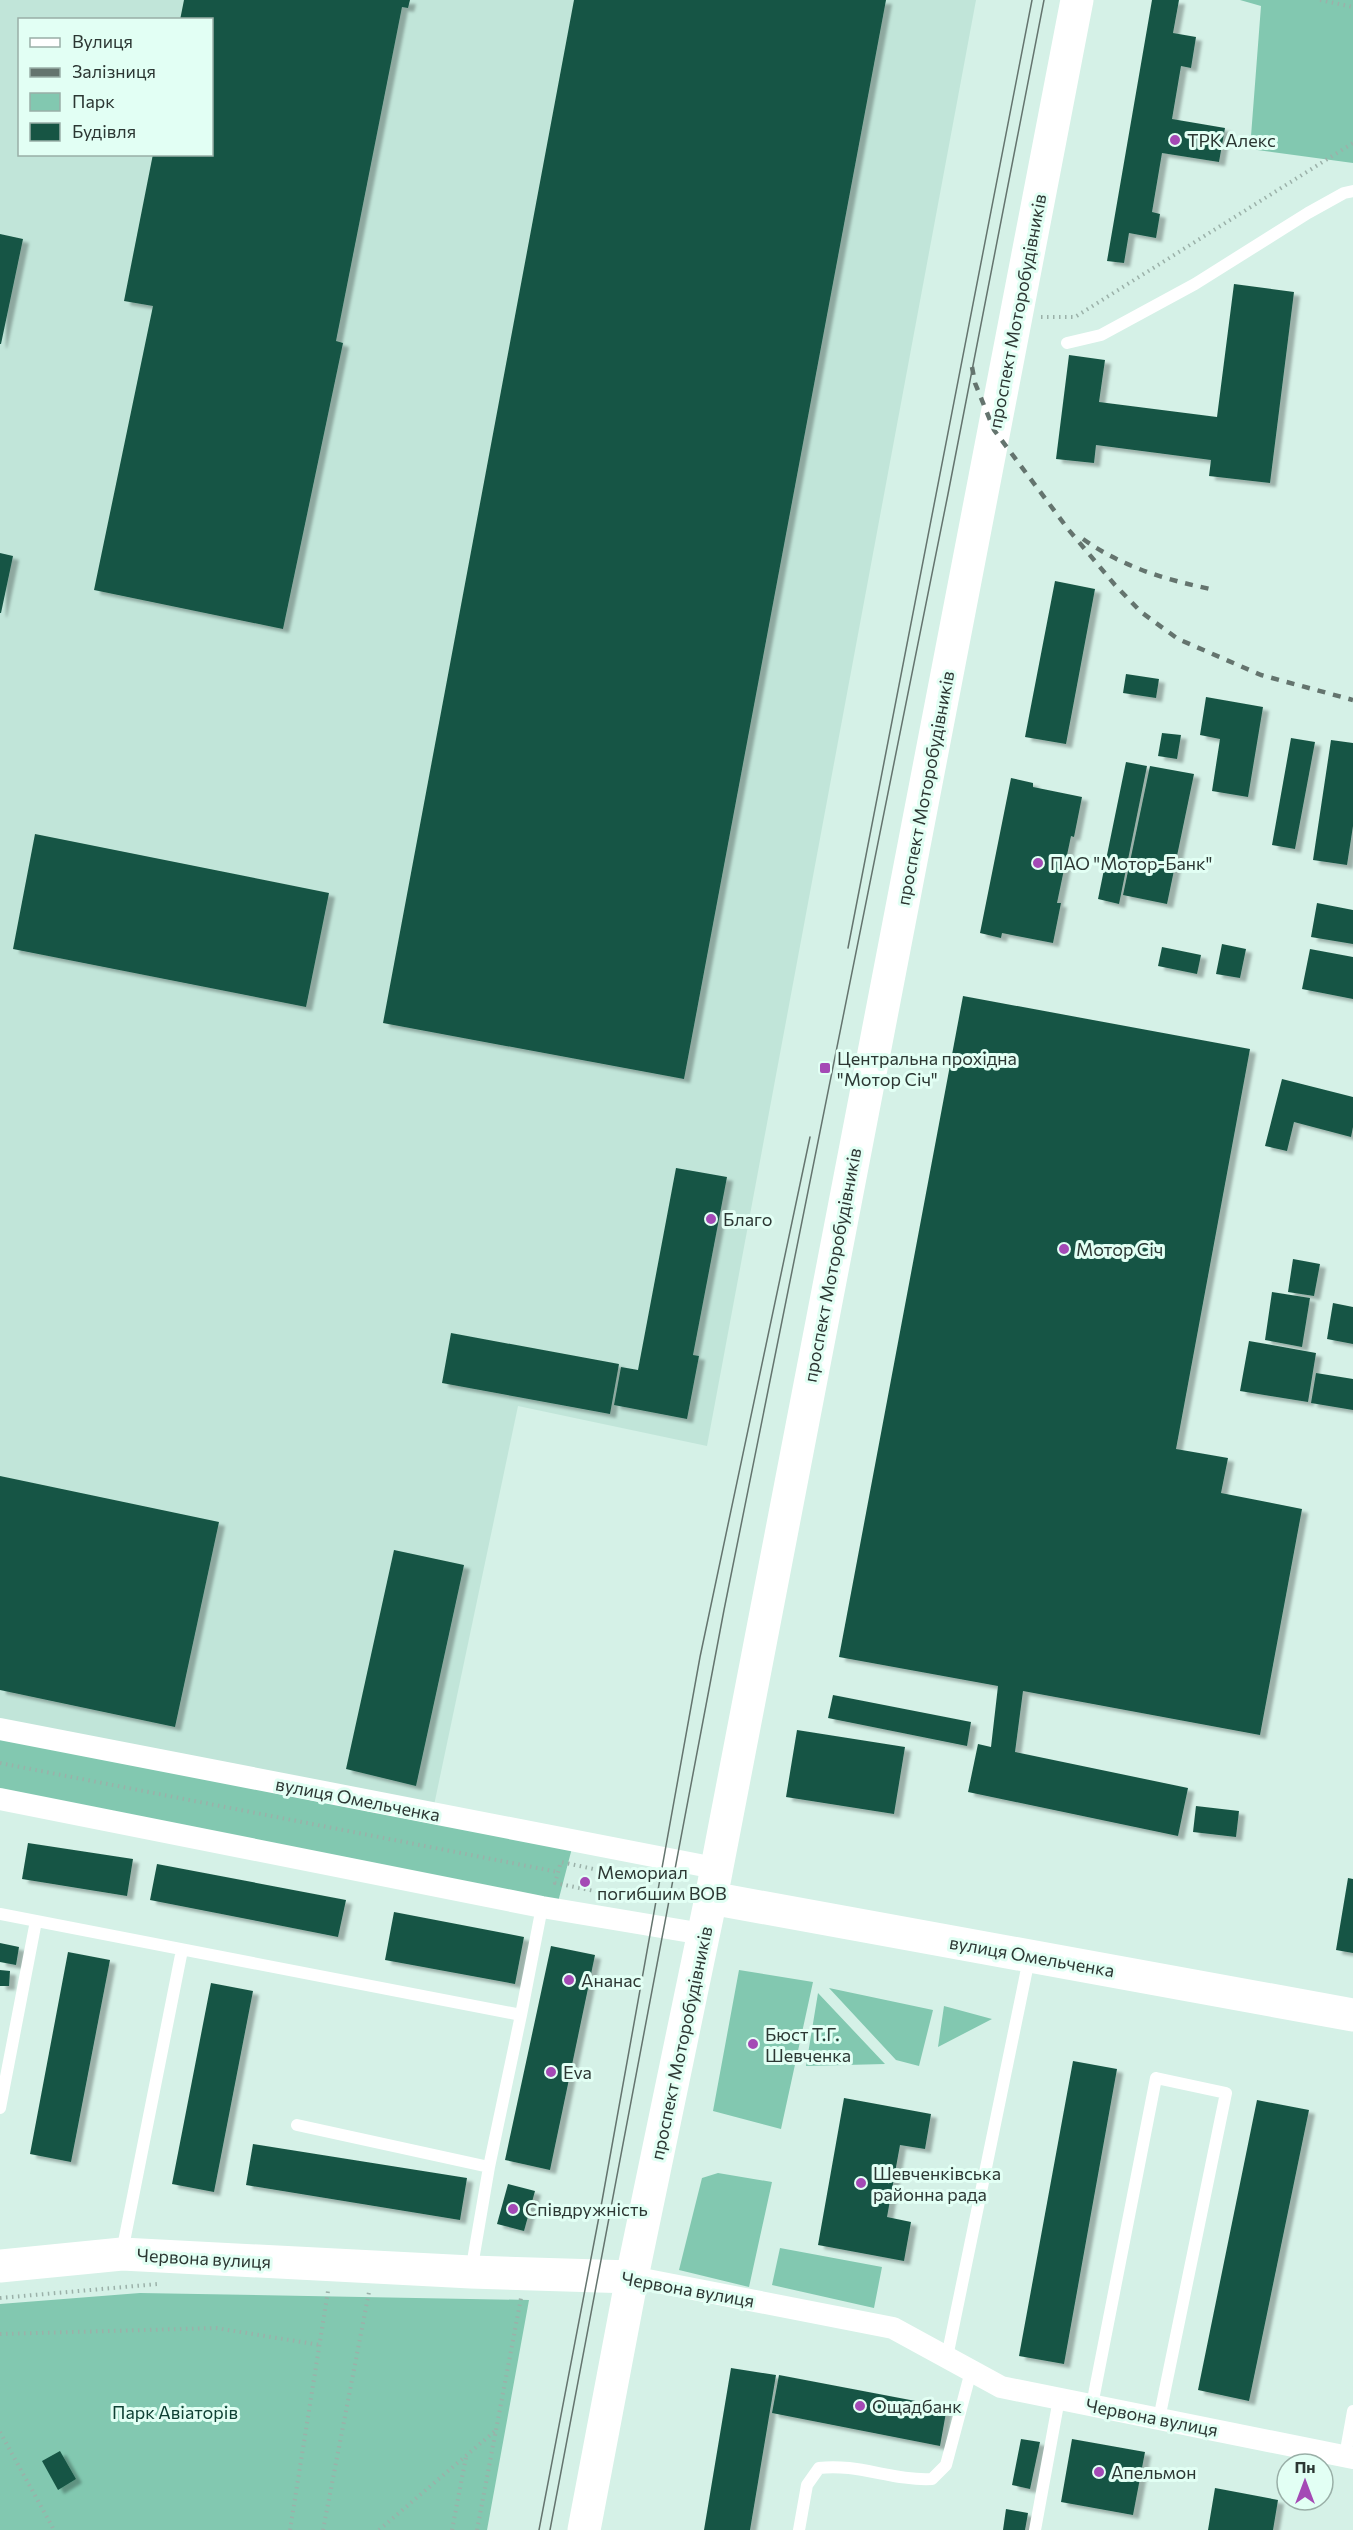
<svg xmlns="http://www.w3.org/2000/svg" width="1353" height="2530" font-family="Commissioner,sans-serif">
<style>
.built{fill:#c1e5d9;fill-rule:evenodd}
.green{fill:#82c8b0}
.building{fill:#175544;filter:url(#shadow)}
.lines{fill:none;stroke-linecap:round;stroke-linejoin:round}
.path{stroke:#9bb1a9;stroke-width:4;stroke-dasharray:1.5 4.5;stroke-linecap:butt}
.lane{stroke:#fff;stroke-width:12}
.street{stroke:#fff;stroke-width:22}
.secondary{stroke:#fff;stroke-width:33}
.tram{stroke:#64746e;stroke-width:1.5}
.rail{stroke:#64746e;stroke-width:4.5;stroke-dasharray:8 8;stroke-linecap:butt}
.poi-dot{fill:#a449b5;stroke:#e2fff4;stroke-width:2}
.labels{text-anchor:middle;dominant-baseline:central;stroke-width:6;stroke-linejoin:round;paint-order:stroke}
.poi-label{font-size:18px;fill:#2c3733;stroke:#e2fff4;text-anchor:start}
.street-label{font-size:18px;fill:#2c3733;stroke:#e2fff4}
.park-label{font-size:18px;fill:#0f4134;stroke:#e2fff4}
</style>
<defs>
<filter id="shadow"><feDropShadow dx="6" dy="4" stdDeviation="1.5" flood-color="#0004"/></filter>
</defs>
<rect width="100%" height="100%" fill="#d5f1e7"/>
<!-- built -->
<path class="built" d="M0 0H976L707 1446 518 1406 433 1810 0 1724ZM20 20H212V154H20Z"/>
<!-- green -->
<path class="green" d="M1240 0H1353V163L1250 149 1261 6Z
M0 1738 572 1848 558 1902 0 1790Z
M739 1970 813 1982 781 2129 713 2111Z
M829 1988 933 2010 919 2066 896 2060Z
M818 1993 885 2064 806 2066Z
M944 2006 992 2019 938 2047Z
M718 2173 772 2182 749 2287 679 2270 702 2178Z
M780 2248 882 2267 874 2308 772 2285Z
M140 2293 529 2300 487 2530H0V2304Z"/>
<!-- building -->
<path class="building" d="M184 0H410L408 8 402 7 336 341 343 343 283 629 94 590 153 306 124 301 153 154H212V20H180Z
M574 0H886L684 1079 383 1023Z
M1152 0H1179L1173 33 1196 37 1191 68 1181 66 1172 119 1225 128 1219 162 1162 153 1152 212 1160 214 1156 238 1129 233 1124 263 1107 261Z
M0 234 23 239 1 344H0Z
M1234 284 1294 292 1270 483 1209 476 1211 460 1096 445 1094 463 1056 459 1069 355 1105 360 1099 402 1217 417Z
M0 553 13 556 1 613H0Z
M1055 581 1095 589 1066 744 1025 737Z
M1126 674 1159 679 1156 698 1123 693Z
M1206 697 1263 707 1248 797 1212 791 1220 739 1200 735Z
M1162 733 1181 735 1177 759 1158 756Z
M1291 738 1315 742 1295 849 1272 845Z
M1331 740 1353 743V826L1347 865 1313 860Z
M1126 762 1147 766 1119 904 1098 899Z
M1150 766 1194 774 1167 904 1123 895Z
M1011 778 1033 783V787L1082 797 1074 837 1071 836 1057 903H1061L1053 943 1002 933 1001 938 980 933Z
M35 834 329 893 306 1007 13 949Z
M1317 903 1353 910V944L1311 937Z
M1222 944 1246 949 1240 978 1216 974Z
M1162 947 1201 955 1197 974 1158 966Z
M1310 949 1353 957V999L1302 989Z
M963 996 1250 1049 1176 1449 1228 1458 1221 1493 1302 1509 1260 1735 1023 1691 1015 1752 1188 1788 1178 1836 968 1792 978 1744 991 1747 998 1686 839 1657Z
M1282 1079 1353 1097V1127L1351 1137 1294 1122 1287 1151 1265 1146Z
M676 1168 727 1177 693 1355 699 1356 687 1419 614 1405 621 1367 638 1370Z
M1293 1259 1320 1264 1314 1296 1288 1292Z
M1272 1292 1310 1298 1302 1347 1265 1340Z
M1333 1303 1353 1307V1344L1327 1339Z
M451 1333 619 1364 610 1414 442 1383Z
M1249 1341 1316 1353 1308 1402 1240 1391Z
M1316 1373 1353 1379V1410L1311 1403Z
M0 1476 219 1522 175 1727 0 1690Z
M394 1550 464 1565 416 1786 346 1769Z
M833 1695 971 1722 967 1746 828 1718Z
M797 1730 905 1747 894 1814 786 1797Z
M1196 1806 1239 1811 1236 1837 1193 1832Z
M28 1843 133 1859 127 1896 22 1879Z
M157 1864 346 1900 338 1937 150 1900Z
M1348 1878 1353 1879V1953L1336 1950Z
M394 1912 524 1937 515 1984 385 1960Z
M0 1943 19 1947 16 1965 0 1962Z
M551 1946 595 1955 550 2170 505 2160Z
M68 1952 110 1960 71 2162 30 2154Z
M0 1970 10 1971 9 1986H0Z
M211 1983 253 1991 214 2192 172 2184Z
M1073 2061 1117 2069 1064 2364 1019 2356Z
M844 2098 931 2114 925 2149 900 2145 887 2217 911 2222 904 2261 818 2245Z
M1257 2100 1309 2110 1249 2401 1198 2390Z
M253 2144 467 2178 460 2220 246 2185Z
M508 2184 535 2191 524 2231 497 2224Z
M731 2368 776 2375 750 2530H704Z
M779 2375 947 2407 940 2446 772 2413Z
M1021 2439 1040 2442 1030 2489 1012 2485Z
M1072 2439 1145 2452 1133 2515 1061 2502Z
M60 2451 76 2479 58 2490 42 2461Z
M1215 2488 1278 2500 1273 2530H1208Z
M1006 2509 1028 2513 1025 2530H1003Z"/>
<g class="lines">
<!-- path -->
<path class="path" d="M1320 0 1353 7
M1041 317H1075L1353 143
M0 1763 558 1872
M609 1894 555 1883 561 1862 626 1876
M0 2298 158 2284
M0 2334 216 2328 320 2345
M0 2432 54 2530
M290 2530 328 2291
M323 2530 369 2292
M379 2530 495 2431
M452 2530 466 2457
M477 2530 521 2298"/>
<!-- lane -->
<path class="lane" d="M1067 343 1101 335 1195 284 1308 213 1344 193 1353 191
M0 1914 521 2015 489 2167 297 2125
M521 2015 542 1907
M0 2108 36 1921
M122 2252 182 1950
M471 2272 489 2167
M947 2357 1029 1959
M1092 2405 1156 2078 1226 2093 1159 2419
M1345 2456 1353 2411
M799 2530 807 2485 819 2468C857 2463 893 2481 932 2479L946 2465 971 2371
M1035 2530 1059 2399"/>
<!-- street -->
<path class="street" d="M0 1729 715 1868
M0 1799 542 1907 703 1934
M632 2277 893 2328 1001 2387 1353 2458"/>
<!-- secondary -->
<path class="secondary" d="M711 1898 1353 2015
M0 2266 122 2254 471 2272 632 2277
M584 2530 632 2277 711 1898 1077 0"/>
<!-- tram -->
<path class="tram" d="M848 948 1032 0
M539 2530 602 2201 700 1657 810 1137
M550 2530 724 1610 948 494 1044 0"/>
<!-- rail -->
<path class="rail" d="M972 367 975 383 994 430 1068 529 1115 585 1141 612 1178 639 1261 675 1353 700
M1083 539C1124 568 1167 580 1215 590"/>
</g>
<!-- markers -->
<g class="poi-dot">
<circle cx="1175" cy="140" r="6"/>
<circle cx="1038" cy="863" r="6"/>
<rect x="819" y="1062" width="12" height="12" rx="3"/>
<circle cx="711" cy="1219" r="6"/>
<circle cx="1064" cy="1249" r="6"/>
<circle cx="585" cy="1882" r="6"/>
<circle cx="569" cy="1980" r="6"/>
<circle cx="753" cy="2044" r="6"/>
<circle cx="551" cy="2072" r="6"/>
<circle cx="861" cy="2183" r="6"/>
<circle cx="513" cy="2209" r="6"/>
<circle cx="860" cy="2406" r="6"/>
<circle cx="1099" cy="2472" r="6"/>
</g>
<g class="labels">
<!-- poi labels -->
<g class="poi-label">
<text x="1187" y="140">ТРК Алекс</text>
<text x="1050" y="863">ПАО "Мотор-Банк"</text>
<text x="837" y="1058">Центральна прохідна<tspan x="837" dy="21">"Мотор Січ"</tspan></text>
<text x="723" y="1219">Благо</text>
<text x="1076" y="1249">Мотор Січ</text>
<text x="597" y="1872">Мемориал<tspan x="597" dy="21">погибшим ВОВ</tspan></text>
<text x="581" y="1980">Ананас</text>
<text x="765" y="2034">Бюст Т.Г.<tspan x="765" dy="21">Шевченка</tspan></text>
<text x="563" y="2072">Eva</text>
<text x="873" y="2173">Шевченківська<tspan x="873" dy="21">районна рада</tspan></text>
<text x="525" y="2209">Співдружність</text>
<text x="872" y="2406">Ощадбанк</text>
<text x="1111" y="2472">Апельмон</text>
</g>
<!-- street labels -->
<g class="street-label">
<text transform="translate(1017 311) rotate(-79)">проспект Моторобудівників</text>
<text transform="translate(925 788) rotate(-79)">проспект Моторобудівників</text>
<text transform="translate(832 1265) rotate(-79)">проспект Моторобудівників</text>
<text transform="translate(358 1799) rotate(11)">вулиця Омельченка</text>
<text transform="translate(1032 1956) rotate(10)">вулиця Омельченка</text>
<text transform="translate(681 2043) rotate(-78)">проспект Моторобудівників</text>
<text transform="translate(204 2258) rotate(3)">Червона вулиця</text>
<text transform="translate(688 2289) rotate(10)">Червона вулиця</text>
<text transform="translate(1152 2417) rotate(11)">Червона вулиця</text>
</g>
<!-- park labels -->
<g class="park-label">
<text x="175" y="2412">Парк Авіаторів</text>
</g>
</g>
<!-- legend -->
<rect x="18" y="18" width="195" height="138" fill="#e2fff4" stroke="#99afa7" stroke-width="1.5"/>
<rect x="30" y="38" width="30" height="9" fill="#ffffff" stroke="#99afa7" stroke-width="1.5"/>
<text x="72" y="48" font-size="18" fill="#2c3733">Вулиця</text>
<rect x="30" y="68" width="30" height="9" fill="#64746e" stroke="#99afa7" stroke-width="1.5"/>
<text x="72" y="78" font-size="18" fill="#2c3733">Залізниця</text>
<rect x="30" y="93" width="30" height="18" fill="#82c8b0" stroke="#99afa7" stroke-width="1.5"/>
<text x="72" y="108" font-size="18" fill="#2c3733">Парк</text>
<rect x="30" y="123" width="30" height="18" fill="#175544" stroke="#99afa7" stroke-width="1.5"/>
<text x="72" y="138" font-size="18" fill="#2c3733">Будівля</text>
<!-- north arrow -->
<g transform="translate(1305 2482)"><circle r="28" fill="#e2fff4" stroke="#99afa7" stroke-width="1.5"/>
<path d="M0-4.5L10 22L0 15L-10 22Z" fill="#a449b5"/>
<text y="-9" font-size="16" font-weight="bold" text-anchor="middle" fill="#2c3733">Пн</text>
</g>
</svg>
